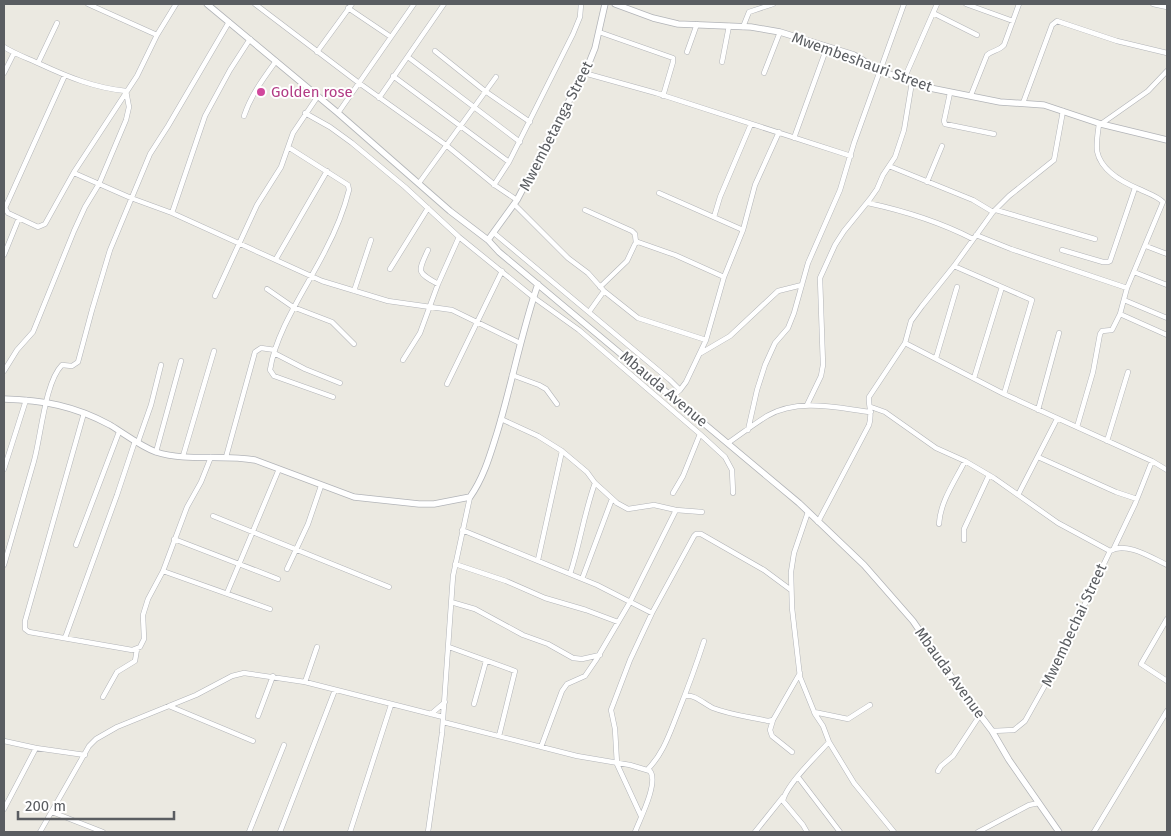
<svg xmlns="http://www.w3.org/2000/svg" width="1171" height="836" font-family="'Fira Sans',sans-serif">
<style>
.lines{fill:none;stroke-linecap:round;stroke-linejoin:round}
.minor-casing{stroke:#b2b4b8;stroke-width:5.5}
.tertiary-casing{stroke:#b2b4b8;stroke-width:7}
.minor{stroke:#fff;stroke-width:4.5}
.tertiary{stroke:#fff;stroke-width:5.5}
.hotel-dot{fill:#d1479c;stroke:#fff;stroke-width:2}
.labels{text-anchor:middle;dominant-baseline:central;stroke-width:4;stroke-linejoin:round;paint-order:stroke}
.street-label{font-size:15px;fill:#5a5d61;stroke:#fff}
.hotel-label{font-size:15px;fill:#b23c85;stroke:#fff;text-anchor:start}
</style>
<rect width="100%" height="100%" fill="#ebe9e1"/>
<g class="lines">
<defs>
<path id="minor" d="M88 4 157 35
M255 4 359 83 446 145 496 186 517 200
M966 4 1013 21
M1153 4 1167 7
M348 8 391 37
M933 13 977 35
M743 27 749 12 773 4
M599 32 673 58V62L663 96
M4 47C15 54 27 58 40 64 68 77 95 88 126 91L129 107 126 120 99 184 85 207 74 231 33 332 17 350 4 371
M435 51 485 91 530 122
M317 52 352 4
M687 52 697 24
M408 57 520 142
M722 62 729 26
M38 63 57 23
M4 73 14 53
M584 73 656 93 851 156
M764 73 780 32
M65 75 5 208 8 213 38 227 45 224 74 172 137 76 157 35 176 4
M393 76 509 162
M904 79 937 4
M950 93 944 121 945 124 994 134
M971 95 987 55C993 50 999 51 1004 45L1019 4
M379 98 444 4
M1023 103 1052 25 1057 21 1117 41 1167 53
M305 113 330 127 352 143 405 187 459 237 533 297 579 330 700 434 725 457 732 470 733 493
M338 113 414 4
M244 116C251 95 263 79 276 61
M1101 124 1148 91 1167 71
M794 138 827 47
M288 147 348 185 349 190C344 210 335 232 325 251 307 287 276 330 270 370L274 376 333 397
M889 166 973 200 993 212
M74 173 131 198 172 213 322 281 388 301 452 310 520 343
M927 182 942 146
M419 183 496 77
M494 185 509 162 573 34 580 17 581 4
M659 193 743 230
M868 203C905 211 940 222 973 239
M514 204 568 258 588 273 604 291 638 318 706 340
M585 210 632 231 635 234 636 243
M996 210 1095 239
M172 213 205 116 230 70 250 39
M714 217 720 197 751 124
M494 233 670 380 680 390
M976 235 1011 249 1127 288
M1146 246 1167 254
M428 250C418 272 416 272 438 284
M1062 250 1103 262H1108L1110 261 1135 188
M4 255 19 218
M276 259 327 171
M954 266 1032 300 1004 394
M390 269 428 208
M1134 272 1167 285
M600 287 627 261 635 244 638 242 675 255 724 277
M267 289 293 307 332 322 354 344
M354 291 371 240
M215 296 257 205 281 167 293 133 318 96
M1124 300 1167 318
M589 312 604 291
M1120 314 1167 335
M905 343 1004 394 1152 461 1167 470
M274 353 305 369 340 383
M701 353 730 336 778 291 802 285
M936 358 957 287
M403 360 420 333 438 284 459 237
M512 375 539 385 546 389 557 404
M974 378 1002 287
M447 384 502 271
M673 396 680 390 686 382 706 340 724 277 743 230 755 185 779 132
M807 405 821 376 823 365 820 278 835 245 844 231 870 199 877 189 883 175 895 157 904 130 912 82
M871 407 885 412 936 448 965 461 994 478 1058 523 1110 551
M1038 410 1059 333
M84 413 25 621V629L29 632 132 650 140 647 144 639 143 615 148 599 163 571 187 507 201 482 211 457
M501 419 538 436 562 451 587 472 595 483 605 492 617 503 628 509 654 505 676 510 702 512
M1077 427 1093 372 1100 334 1102 331 1112 330 1120 314 1127 288 1163 202C1157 196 1147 193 1139 189 1122 182 1101 171 1097 151 1096 142 1098 132 1099 124
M748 430 757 390 765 365 775 343 788 328 794 313 808 263 840 190 854 143 904 4
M1107 441 1128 372
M138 442 151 405 161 365
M728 443C741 434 754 424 767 416 799 398 837 408 871 412
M156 452 181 361
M183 456 214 351
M226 457 255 352 261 348 275 350
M1038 457 1116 492 1137 499
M4 469 26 400
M673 493 683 476 700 434
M1018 495 1057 419
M808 512 794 553 791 572 792 608 800 677 815 714 823 726 829 742 854 783 894 832
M213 516 389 587
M818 522 869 425C873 412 868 407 869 397L905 343 911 321 922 306 954 266 993 212 1009 196 1054 160 1063 111
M939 524C940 502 955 481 965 461
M462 530 597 585 652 613
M174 539 278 579
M964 540V529L989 475
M76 545 119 432
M1114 548 1135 504 1152 461
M538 560 562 451
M455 564 506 581 545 598 586 610 618 622
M4 565C14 530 24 496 34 461 41 436 45 382 62 365L72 366 78 362 92 310 110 250 150 154 168 126 229 22
M287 569 308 524 321 486
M163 571 270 609
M570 574C580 544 584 513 595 483
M582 579 612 499
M227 593 279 469
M451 602 475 609 523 635 548 644 573 658 582 659 600 655
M1167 619 1141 664 1167 681
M65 638 117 495 135 441
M449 647 515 671 499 736
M305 682 317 647
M685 696C695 694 704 704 713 708 731 715 750 717 768 721L773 720
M103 697 117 672 135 661 137 649
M474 704 486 661
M169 706 253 741
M814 712 848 719 870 705
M431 714 445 702
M258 716 273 676
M443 722 577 756 630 765 650 771C659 782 640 819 635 832
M992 731 1014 730 1025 721 1053 671 1110 551C1126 541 1152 558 1167 565
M4 741 36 748 85 755
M541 747 562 691 567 684 585 676 596 660 630 602 676 510
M792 752 772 736 770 730 773 720 800 673
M647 770C663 754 669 735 677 715 687 690 696 666 704 641
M938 771 941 766 953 756 980 715
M798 777 840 832
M4 809 36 748
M52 812 103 832
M641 816 617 764 615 729 611 710 630 660 652 613 694 536 696 534H701L764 570 791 590
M40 832 89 746 96 739 117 727 196 695 232 676 244 673 305 682 443 717
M249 832 284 745
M280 832 335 690
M350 832 391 705
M428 832 442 733 453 576 470 497
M755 832 783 797
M807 832 803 825 783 801C785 786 818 754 829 742
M978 832 1029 805 1039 803
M1094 832 1167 711"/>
<path id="tertiary" d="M207 4 338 113 450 211 488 240 499 252 799 503 864 565 913 621 947 671 992 731 1009 760 1059 832
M615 4 653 18 678 24 751 27 780 32 854 55 881 71 930 88 1000 102 1044 105 1101 124 1167 140
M488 240 517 200 589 63 595 48 605 4
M4 399C43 400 75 406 110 425 125 434 140 446 156 452 187 462 222 454 255 460L354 497 419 504H434L470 497C484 477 490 455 497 433 512 384 521 333 538 284"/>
</defs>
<!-- minor casing -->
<use href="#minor" class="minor-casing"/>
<!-- tertiary casing -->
<use href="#tertiary" class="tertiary-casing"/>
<!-- minor -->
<use href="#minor" class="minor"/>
<!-- tertiary -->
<use href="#tertiary" class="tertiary"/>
</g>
<!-- markers -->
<circle class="hotel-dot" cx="261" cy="92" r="5"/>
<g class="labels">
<!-- street labels -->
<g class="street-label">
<text transform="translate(862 62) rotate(20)">Mwembeshauri Street</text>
<text transform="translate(556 126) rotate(-63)">Mwembetanga Street</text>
<text transform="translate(664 389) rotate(40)">Mbauda Avenue</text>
<text transform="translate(1074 625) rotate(-65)">Mwembechai Street</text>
<text transform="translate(950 673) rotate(54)">Mbauda Avenue</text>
</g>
<!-- hotel labels -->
<g class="hotel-label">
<text x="271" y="92">Golden rose</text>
</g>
</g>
<!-- border -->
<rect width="1171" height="836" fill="none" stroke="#5a5d61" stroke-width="10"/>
<!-- scale -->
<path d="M18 811v8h156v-8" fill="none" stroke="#5a5d61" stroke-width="2.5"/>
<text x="25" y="811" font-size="15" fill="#5a5d61" stroke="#ffffff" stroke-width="4" paint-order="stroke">200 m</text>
</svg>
